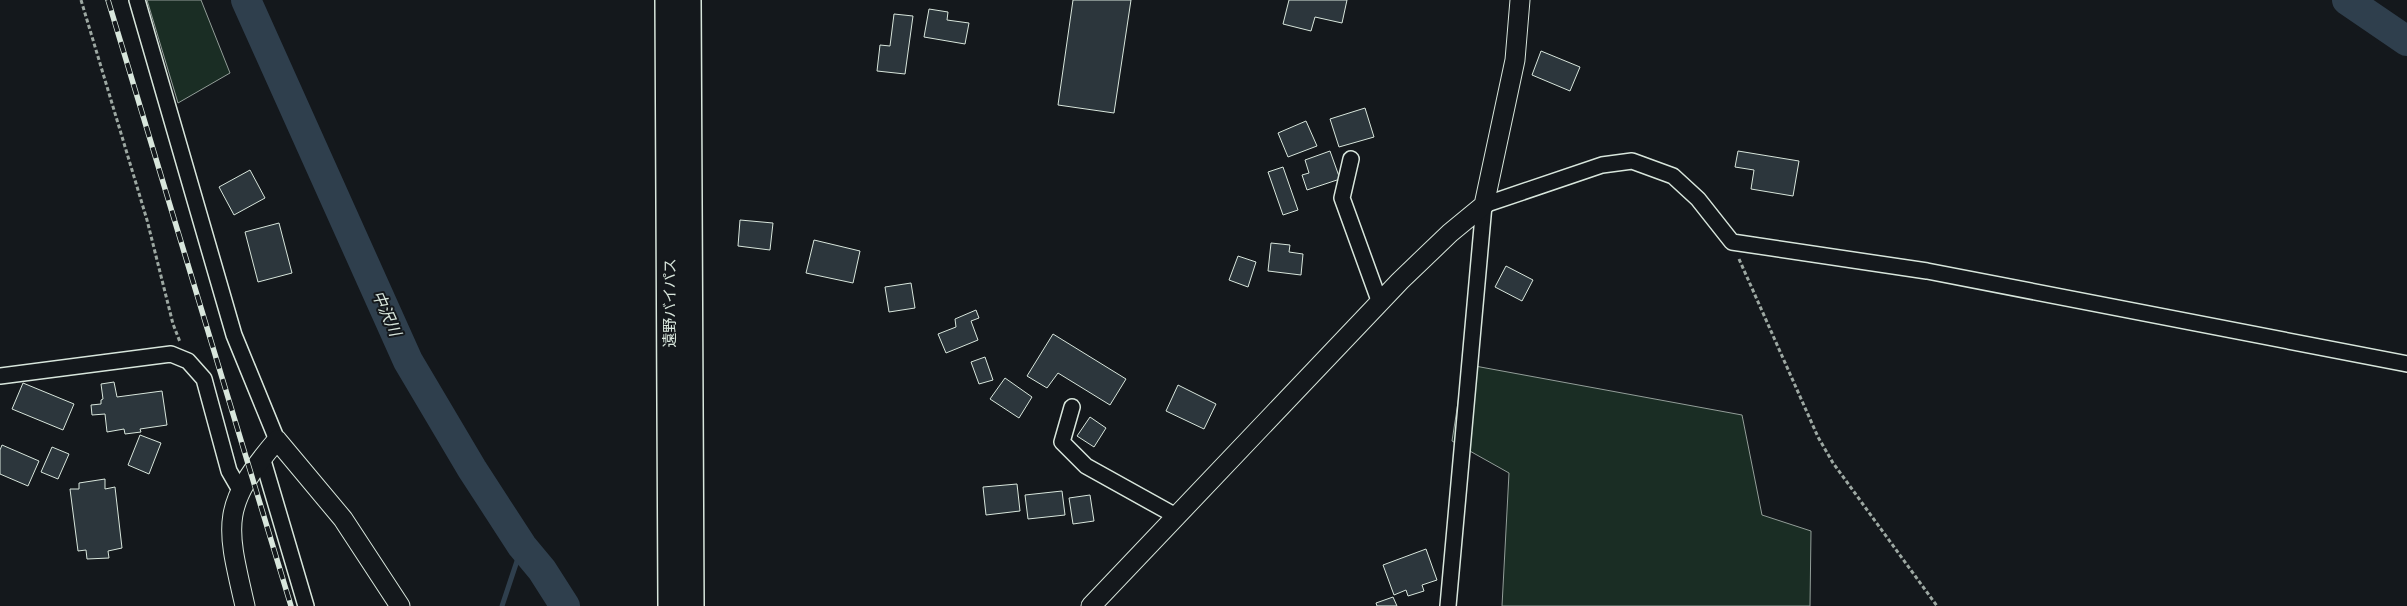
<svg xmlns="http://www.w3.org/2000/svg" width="2407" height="606" font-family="'Source Serif 4','Noto Sans JP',serif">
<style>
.green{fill:#1a2d24;stroke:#939e99}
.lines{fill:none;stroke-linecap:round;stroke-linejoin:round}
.stream{stroke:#2f3f4d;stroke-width:5}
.river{stroke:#2f3f4d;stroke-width:30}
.building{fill:#2c363c;stroke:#d8e6dc}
.minor-casing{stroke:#d8e6dc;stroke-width:18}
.tertiary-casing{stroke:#d8e6dc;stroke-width:21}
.trunk-casing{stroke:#d8e6dc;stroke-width:28}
.path{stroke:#9da8a2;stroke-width:3;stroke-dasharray:4 2.5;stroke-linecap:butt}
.minor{stroke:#14181c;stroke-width:15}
.tertiary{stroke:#14181c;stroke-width:19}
.trunk{stroke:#14181c;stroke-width:25}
.rail-casing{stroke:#d8e6dc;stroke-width:5.5}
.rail{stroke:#14181c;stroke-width:4;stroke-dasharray:11;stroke-linecap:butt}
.labels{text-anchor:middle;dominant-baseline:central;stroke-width:4;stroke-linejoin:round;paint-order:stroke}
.street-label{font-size:15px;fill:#d8e6dc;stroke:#14181c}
.water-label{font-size:16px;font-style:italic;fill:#d8e6dc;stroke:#14181c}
</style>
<rect width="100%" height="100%" fill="#14181c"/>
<!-- green -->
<path class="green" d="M147 0H201L230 73 178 103Z
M1464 364 1742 415 1762 515 1811 531 1810 606H1502L1509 473 1452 441Z"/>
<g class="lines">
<!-- stream -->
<path class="stream" d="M502 606 522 546"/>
<!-- river -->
<path class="river" d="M246 0 408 361 472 469 522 546 542 570 565 606
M2347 0 2407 41"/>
</g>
<!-- building -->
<path class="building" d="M1073 0H1131L1114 113 1058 105Z
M1289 0H1347L1342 23 1315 17 1311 31 1283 24Z
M929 9 948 12 947 20 969 23 965 44 924 37Z
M894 14 913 16 905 74 877 71 880 45 890 46Z
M1541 51 1580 67 1570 91 1532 75Z
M1365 108 1374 137 1339 147 1330 119Z
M1306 121 1317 146 1288 157 1278 133Z
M1330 151 1340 179 1307 190 1302 175 1309 173 1305 160Z
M1738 151 1799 161 1793 196 1751 189 1754 170 1735 167Z
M1283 167 1298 210 1283 215 1268 172Z
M250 170 265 198 234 215 219 187Z
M740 220 773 223 770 250 738 246Z
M279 223 292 273 258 282 245 232Z
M814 240 860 251 853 283 806 273Z
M1271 243 1290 245 1289 252 1303 254 1301 275 1268 271Z
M1238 256 1256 262 1248 287 1229 280Z
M1506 266 1533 280 1522 301 1495 287Z
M911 283 915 308 889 312 885 287Z
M976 310 979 318 971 321 978 340 946 353 938 334 956 327 955 319Z
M1053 334 1126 379 1110 405 1058 373 1047 388 1027 376Z
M985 357 993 380 979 384 971 362Z
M1005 378 1032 397 1019 418 990 399Z
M114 382 117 397 162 391 167 425 140 429 141 432 125 434 124 429 107 432 105 414 92 415 91 405 101 404V400L103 399 101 384Z
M23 383 74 404 63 430 12 409Z
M1178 385 1216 404 1204 429 1166 411Z
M1090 417 1106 428 1094 447 1077 436Z
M140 435 161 443 149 474 128 465Z
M2 445 39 461 28 486 0 474V450Z
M52 447 69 454 58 479 41 472Z
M105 479V489L115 487 122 548 108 551 109 558 87 559 86 550 78 551 70 489H79V483Z
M1017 484 1020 511 986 515 983 487Z
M1062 491 1065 515 1028 519 1025 495Z
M1090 495 1094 521 1073 524 1069 498Z
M1426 549 1437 580 1422 585 1424 591 1408 596 1406 590 1394 595 1383 565Z
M1393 597 1397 606H1377L1376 603Z"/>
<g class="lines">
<defs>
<path id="minor" d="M137 0 234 335 277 440
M1351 159 1342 198 1380 303
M0 376 171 354 188 361 204 379 229 471 240 490
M1072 407 1062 442 1086 466 1176 516
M262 457 306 606
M1448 606 1484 205 1602 165 1632 161 1673 176 1698 199 1732 242 1927 271 2407 364"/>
<path id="tertiary" d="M245 606C226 524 220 507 277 440L343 519 400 606
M1091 606 1400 281 1450 233 1484 205 1515 60 1520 0"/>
<path id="trunk" d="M668 0 671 606
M688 0 691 606"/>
</defs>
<!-- minor casing -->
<use href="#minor" class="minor-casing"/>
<!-- tertiary casing -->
<use href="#tertiary" class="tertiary-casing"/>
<!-- trunk casing -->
<use href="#trunk" class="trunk-casing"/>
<!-- path -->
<path class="path" d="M81 0 147 220 173 324 180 342
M1739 259 1818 437 1833 463 1937 606"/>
<!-- minor -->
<use href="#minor" class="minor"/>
<!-- tertiary -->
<use href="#tertiary" class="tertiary"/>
<!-- trunk -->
<use href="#trunk" class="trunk"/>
<defs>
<path id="rail" d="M108 0 291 606"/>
</defs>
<!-- rail casing -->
<use href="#rail" class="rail-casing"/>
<!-- rail -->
<use href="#rail" class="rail"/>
</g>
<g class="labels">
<!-- street labels -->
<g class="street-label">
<text transform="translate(669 303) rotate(-90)">遠野バイパス</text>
</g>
<!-- water labels -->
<g class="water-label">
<text transform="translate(387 313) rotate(66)">中沢川</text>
</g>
</g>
</svg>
